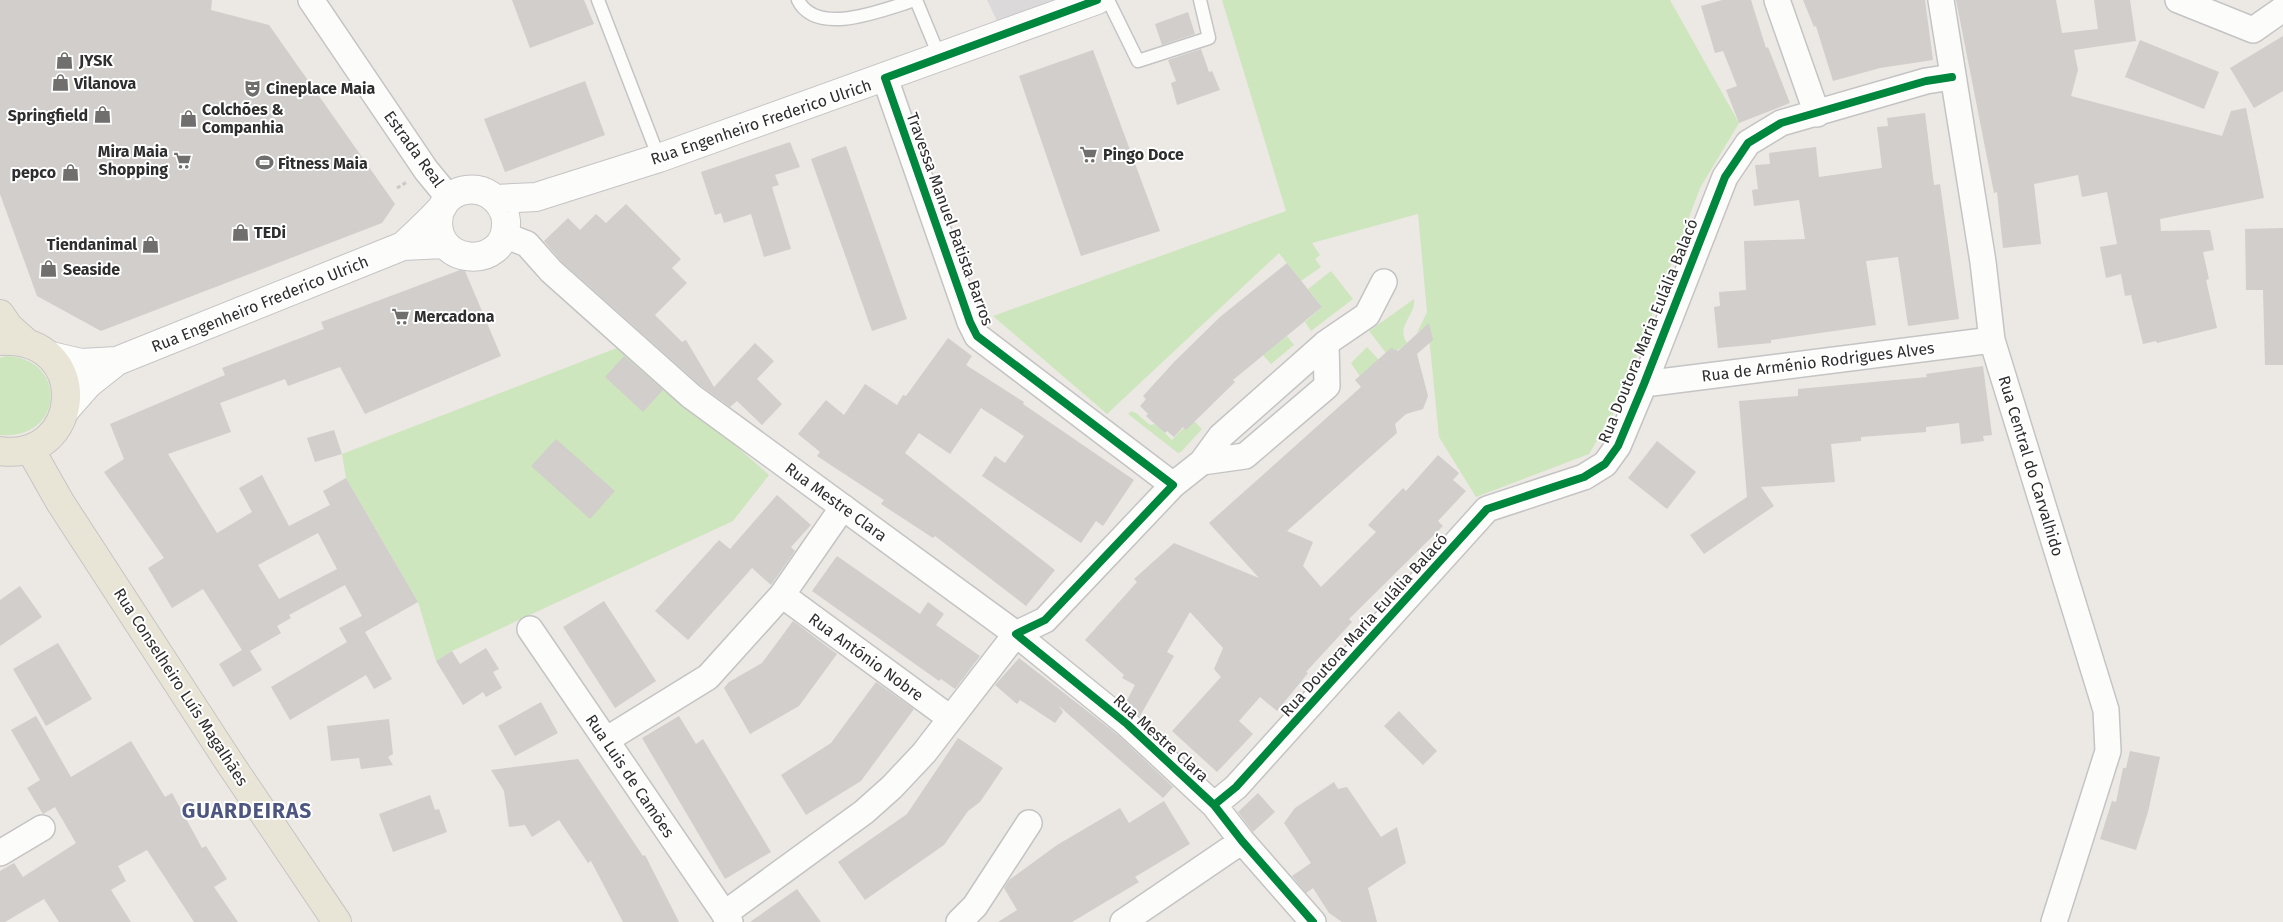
<svg xmlns="http://www.w3.org/2000/svg" width="2283" height="922" font-family="'Fira Sans',sans-serif">
<style>
.industrial{fill:#dcd9db}
.green{fill:#cee6be}
.building{fill:#d1cecb;fill-rule:evenodd}
.lines{fill:none;stroke-linecap:round;stroke-linejoin:round}
.lane-casing{stroke:#c5c4c5;stroke-width:15}
.street-casing{stroke:#c5c4c5;stroke-width:28}
.secondary-casing{stroke:#c5c4c5;stroke-width:30}
.primary-casing{stroke:#c6c5c4;stroke-width:30}
.path{stroke:#c9c9c8;stroke-width:3;stroke-dasharray:4 2.5;stroke-linecap:butt}
.lane{stroke:#fcfcfb;stroke-width:12}
.street{stroke:#fcfcfb;stroke-width:25}
.secondary{stroke:#fcfcfb;stroke-width:28}
.primary{stroke:#e8e4d6;stroke-width:28}
.cycleway-casing{stroke:#fff;stroke-width:11}
.cycleway{stroke:#00873e;stroke-width:8}
.labels{text-anchor:middle;dominant-baseline:central;stroke-width:4;stroke-linejoin:round;paint-order:stroke}
.poi-label{font-size:16px;font-weight:bold;fill:#2e2e2e;stroke:#fff;text-anchor:start}
.street-label{font-size:16px;fill:#2e2e2e;stroke:#fff}
.district-label{font-size:21px;font-weight:bold;letter-spacing:1px;fill:#4d5680;stroke:#fff}
</style>
<rect width="100%" height="100%" fill="#ece8e4"/>
<!-- industrial -->
<path class="industrial" d="M987 0H1053L997 21Z"/>
<!-- green -->
<path class="green" d="M1222 0H1670L1739 123 1700 188 1618 406 1589 454 1476 497 1439 437 1428 326 1417 333 1427 312 1418 214 1312 243 1320 255 1315 259 1321 267 1301 281 1279 253 1107 414 993 316 1286 211Z
M1331 271 1353 299 1311 331 1305 322 1322 307 1308 289Z
M1414 299C1416 316 1395 326 1407 343L1389 357 1369 331Z
M1287 336 1294 345 1271 364 1263 355Z
M622 346 769 475 733 521 452 651 436 661 418 602 346 478 342 454Z
M1367 347 1381 362 1361 378 1351 363Z
M6 356C69 358 64 441 0 435V358Z
M1131 411 1136 413 1150 425 1155 424 1172 440 1192 419 1202 429 1181 452 1178 453 1128 414Z"/>
<!-- building -->
<path class="building" d="M0 0H212L211 10 269 25 395 204 382 223 101 331 37 296 0 194Z
M512 0H584L594 24 530 48Z
M1722 0H1751L1766 48 1768 47 1790 103 1739 123 1726 90 1737 86 1723 51 1715 53 1701 6Z
M1803 0H1925L1933 60 1880 68 1833 81 1816 26 1814 27Z
M1956 0H2056L2062 33 2098 29 2094 0H2130L2136 41 2074 50 2078 70 2071 96 2222 136 2231 111 2246 108 2264 198 2160 219 2161 231 2210 230 2214 250 2203 252 2209 279 2206 280 2217 328 2157 343 2156 341 2143 344 2131 295 2125 296 2121 274 2106 278 2100 247 2117 244 2107 192 2082 197 2078 175 2034 184 2041 244 2003 248 1997 192 1994 193Z
M1188 12 1195 34 1162 45 1155 24Z
M2283 36V91L2254 108 2230 68Z
M2140 40 2219 72 2204 109 2125 77Z
M1201 49 1209 72 1212 71 1220 90 1177 105 1171 83 1176 81 1168 60Z
M1093 50 1160 231 1081 256 1019 76Z
M585 81 605 135 505 172 484 119Z
M1925 113 1934 185 1940 184 1959 319 1908 326 1898 257 1866 261 1876 325 1771 340V343L1718 348 1714 307 1720 306 1719 292 1746 290 1744 241 1805 239 1799 200 1754 206 1752 190 1758 189 1755 165 1770 164 1769 153 1816 147 1819 177 1882 168 1877 127 1888 126 1887 118Z
M790 142 800 167 775 175 779 185 772 187 791 249 764 257 751 214 724 223 721 213 715 215 701 172Z
M846 146 907 319 872 331 811 159Z
M626 204 681 259 672 268 687 283 655 315 682 342 686 340 714 387 755 343 774 361 757 379 782 404 762 425 737 401 730 407 700 385 561 261 544 241 568 218 580 230 596 214 606 223Z
M2283 228V365H2265L2263 290H2246L2245 229Z
M1287 263 1322 307 1233 380 1235 382 1186 430 1183 427 1174 437 1167 431 1165 433 1146 416 1148 414 1140 406 1146 399 1143 396 1175 361 1220 317Z
M460 270 465 271 501 356 365 414 340 367 288 386 285 379 220 403 231 432 168 454 217 533 252 512 239 488 262 475 289 526 330 505 323 491 346 478 418 602 365 632 392 679 374 689 366 675 290 720 271 687 347 642 339 628 362 616 345 585 289 615 291 618 277 626 281 633 250 651 262 670 233 687 219 664 242 650 203 589 172 608 148 568 164 558 104 472 124 459 110 424 225 375 222 368 324 329 321 322ZM318 533 337 569 279 599 258 565Z
M1429 323 1433 340 1417 354 1428 396 1423 409 1406 414 1395 424 1397 433 1287 531 1313 542 1303 566 1321 587 1376 532 1368 525 1403 488 1406 491 1438 455 1459 473 1453 480 1466 491 1438 521 1443 526 1349 619 1352 622 1306 672 1308 673 1277 711 1260 697 1239 721 1253 734 1217 772 1172 731 1221 677 1214 669 1223 648 1190 612 1167 652 1174 656 1140 716 1125 704 1135 685 1122 678 1124 675 1085 640 1137 582 1134 579 1174 543 1259 578 1209 523 1361 387 1355 380 1391 348 1398 351Z
M948 338 972 356 966 365 1024 402 1023 404 1134 480 1103 526 1096 521 1081 543 982 476 995 456 1005 463 1024 436 981 408 950 454 919 433 905 453 1055 570 1026 606 935 536 933 538 881 504 884 500 817 456 820 452 798 434 826 400 844 415 865 384 897 405 903 395 906 396Z
M624 356 663 390 643 412 605 377Z
M1983 366 1992 435 1983 436 1984 441 1961 444 1959 423 1926 427V432L1861 437V441L1831 444 1835 482 1761 487 1774 506 1704 554 1690 535 1747 497 1739 401 1798 396V389L1927 377 1926 374Z
M334 430 342 454 315 462 307 438Z
M556 439 615 491 590 519 531 466Z
M1657 441 1696 472 1667 509 1628 478Z
M777 495 811 525 791 547 795 551 771 585 752 568 688 640 655 611 719 540 730 549Z
M837 556 920 614 928 602 944 614 936 625 980 656 955 689 941 679 939 681 812 591Z
M20 586 42 617 0 646V600Z
M604 601 656 681 615 708 563 627Z
M793 621 837 654 799 706 750 734 724 688 729 682 762 663Z
M58 643 92 699 46 726 13 669Z
M486 648 499 669 493 672 502 688 486 697 483 692 463 705 436 661 452 651 460 664Z
M1019 658 1118 735 1173 787 1163 798 1059 706 1063 712 1055 723 1020 700 1017 704 995 685Z
M876 682 914 709 861 781 806 815 781 775 831 743Z
M541 702 558 733 515 756 498 726Z
M1399 711 1437 751 1423 765 1384 726Z
M36 716 71 777 131 741 165 797 172 793 202 848 206 846 227 879 214 887 238 922H194L147 850 118 866 126 881 111 890 131 922H59L44 899 5 922H0V871L14 863 23 877 76 843 55 807 43 814 27 788 40 780 11 730Z
M679 716 696 744 703 739 771 852 725 879 642 738Z
M389 719 393 754 388 757 393 765 361 769 359 758 331 761 327 726Z
M958 738 1003 768 980 802 968 811 944 845 865 900 838 862 907 814Z
M2130 751 2160 757 2148 812 2136 850 2100 839 2112 801 2116 802 2123 768H2126Z
M578 759 643 856 645 855 679 922H623L591 861 588 863 559 820 532 837 525 825 509 827 504 791 491 770Z
M1334 782 1338 789 1347 787 1381 837 1397 827 1406 863 1368 888 1377 922H1342L1329 913 1313 888 1306 893 1292 876 1311 863 1284 823 1295 808Z
M1258 793 1275 812 1253 832 1238 812Z
M430 795 435 810 439 809 447 832 393 852 379 814Z
M1164 801 1190 844 1135 877 1139 882 1072 922H998L1017 910 1004 888 1009 880 1057 845 1120 808 1129 823Z
M797 889 821 922H750Z"/>
<g class="lines">
<defs>
<path id="lane" d="M598 0 659 158
M798 0C817 38 885 9 915 0
M916 0 940 58
M1108 0 1138 61 1209 38 1200 0"/>
<path id="street" d="M311 0 426 170 449 198
M1777 0 1817 114
M1941 0 1983 262 1992 340 2106 710 2108 751 2054 922
M2178 0 2253 30 2283 9
M885 78 970 322 977 336 1173 485
M504 235 527 244 551 271 691 396 1016 634 1127 724 1214 805 1242 841 1313 922
M1644 384 1992 340
M1202 462 1245 456 1327 386 1326 343
M782 595 950 718
M530 629 730 922
M606 740 708 677 782 595 843 507
M1214 805 1236 787 1487 509 1584 477 1605 464 1618 446 1644 384 1725 177 1748 143 1781 123 1926 81 1952 77
M0 853 42 828
M724 914 864 812 892 787 924 753 1016 634 1045 620 1173 485 1202 462 1221 436 1326 343 1367 315 1384 282
M959 922 975 906 1029 823
M1123 922 1242 841"/>
<path id="secondary" d="M495 199 536 197 659 158 1097 0
M403 246C415 235 428 223 439 211 442 209 443 205 445 202 456 188 477 186 490 195 499 201 505 210 506 221 509 273 425 267 440 210
M51 356 81 363 117 361
M66 409 88 384 117 361 403 246 444 244"/>
<path id="primary" d="M0 314 9 327 27 343
M0 341C94 336 82 463 0 451
M30 449 60 502 227 759 337 922"/>
</defs>
<!-- lane casing -->
<use href="#lane" class="lane-casing"/>
<!-- street casing -->
<use href="#street" class="street-casing"/>
<!-- secondary casing -->
<use href="#secondary" class="secondary-casing"/>
<!-- primary casing -->
<use href="#primary" class="primary-casing"/>
<!-- path -->
<path class="path" d="M397 188 407 182"/>
<!-- lane -->
<use href="#lane" class="lane"/>
<!-- street -->
<use href="#street" class="street"/>
<!-- secondary -->
<use href="#secondary" class="secondary"/>
<!-- primary -->
<use href="#primary" class="primary"/>
<defs>
<path id="cycleway" d="M1097 0 885 78 970 322 977 336 1173 485 1045 620 1016 634 1127 724 1214 805 1242 841 1313 922
M1214 805 1236 787 1487 509 1584 477 1605 464 1618 446 1644 384 1725 177 1748 143 1781 123 1926 81 1952 77"/>
</defs>
<!-- cycleway casing -->
<use href="#cycleway" class="cycleway-casing"/>
<!-- cycleway -->
<use href="#cycleway" class="cycleway"/>
</g>
<!-- icons -->
<defs>
<symbol id="shop-bare" viewBox="-9 -9 18 18"><path d="M-5-2.5h2.3a2.7 3.5 0 0 1 5.4 0H5L5.5 6h-11ZM-1.5-2.5h3a1.5 2.3 0 0 0-3 0Z" fill="#706f6e" stroke="#fff" stroke-width="2.5" paint-order="stroke"/></symbol>
<symbol id="theatre-bare" viewBox="-9 -9 18 18"><path d="M-5-5.5Q0-4 5-5.5V0Q5 5 0 6Q-5 5-5 0ZM-3.3-2.5H-1v1.5H-3.3ZM1-2.5H3.3v1.5H1ZM-2.8 1Q0 5.5 2.8 1Z" fill="#706f6e" stroke="#fff" stroke-width="2.5" paint-order="stroke"/></symbol>
<symbol id="supermarket-bare" viewBox="-9 -9 18 18"><path d="M-6-5.5h2.5l.6 2H6L4.5 2H-2.5L-4.4-4H-6ZM-1.5 3.2a1.3 1.3 0 1 0 .1 0ZM3 3.2a1.3 1.3 0 1 0 .1 0Z" fill="#706f6e" stroke="#fff" stroke-width="2.5" paint-order="stroke"/></symbol>
<symbol id="stadium-bare" viewBox="-9 -9 18 18"><path d="M0-5a6.5 5 0 1 0 0 10a6.5 5 0 1 0 0-10ZM-3.5-1.8h7v3.6h-7Z" fill="#706f6e" stroke="#fff" stroke-width="2.5" paint-order="stroke"/></symbol>
</defs>
<g fill-rule="evenodd">
<use href="#shop-bare" x="52" y="48" width="25" height="25"/>
<use href="#shop-bare" x="48" y="70" width="25" height="25"/>
<use href="#theatre-bare" x="240" y="76" width="25" height="25"/>
<use href="#shop-bare" x="90" y="102" width="25" height="25"/>
<use href="#shop-bare" x="176" y="106" width="25" height="25"/>
<use href="#supermarket-bare" x="1076" y="142" width="25" height="25"/>
<use href="#supermarket-bare" x="170" y="148" width="25" height="25"/>
<use href="#stadium-bare" x="252" y="150" width="25" height="25"/>
<use href="#shop-bare" x="58" y="160" width="25" height="25"/>
<use href="#shop-bare" x="228" y="220" width="25" height="25"/>
<use href="#shop-bare" x="138" y="232" width="25" height="25"/>
<use href="#shop-bare" x="36" y="256" width="25" height="25"/>
<use href="#supermarket-bare" x="388" y="304" width="25" height="25"/>
</g>
<g class="labels">
<!-- poi labels -->
<g class="poi-label">
<text x="79" y="60">JYSK</text>
<text x="74" y="83">Vilanova</text>
<text x="266" y="88">Cineplace Maia</text>
<text x="202" y="109">Colchões &amp;<tspan x="202" dy="18">Companhia</tspan></text>
<text x="88" y="115" text-anchor="end">Springfield</text>
<text x="168" y="151" text-anchor="end">Mira Maia<tspan x="168" dy="18">Shopping</tspan></text>
<text x="1103" y="154">Pingo Doce</text>
<text x="278" y="163">Fitness Maia</text>
<text x="56" y="172" text-anchor="end">pepco</text>
<text x="254" y="232">TEDi</text>
<text x="137" y="244" text-anchor="end">Tiendanimal</text>
<text x="63" y="269">Seaside</text>
<text x="414" y="316">Mercadona</text>
</g>
<!-- street labels -->
<g class="street-label">
<text transform="translate(761 122) rotate(-19)">Rua Engenheiro Frederico Ulrich</text>
<text transform="translate(414 149) rotate(54)">Estrada Real</text>
<text transform="translate(950 219) rotate(70)">Travessa Manuel Batista Barros</text>
<text transform="translate(260 304) rotate(-22)">Rua Engenheiro Frederico Ulrich</text>
<text transform="translate(1648 331) rotate(-68)">Rua Doutora Maria Eulália Balacó</text>
<text transform="translate(1818 362) rotate(-7)">Rua de Arménio Rodrigues Alves</text>
<text transform="translate(2031 466) rotate(73)">Rua Central do Carvalhido</text>
<text transform="translate(836 502) rotate(36)">Rua Mestre Clara</text>
<text transform="translate(1364 625) rotate(-48)">Rua Doutora Maria Eulália Balacó</text>
<text transform="translate(866 657) rotate(36)">Rua António Nobre</text>
<text transform="translate(181 687) rotate(57)">Rua Conselheiro Luís Magalhães</text>
<text transform="translate(1161 738) rotate(42)">Rua Mestre Clara</text>
<text transform="translate(630 776) rotate(56)">Rua Luis de Camões</text>
</g>
<!-- district labels -->
<g class="district-label">
<text x="247" y="811">GUARDEIRAS</text>
</g>
</g>
</svg>
